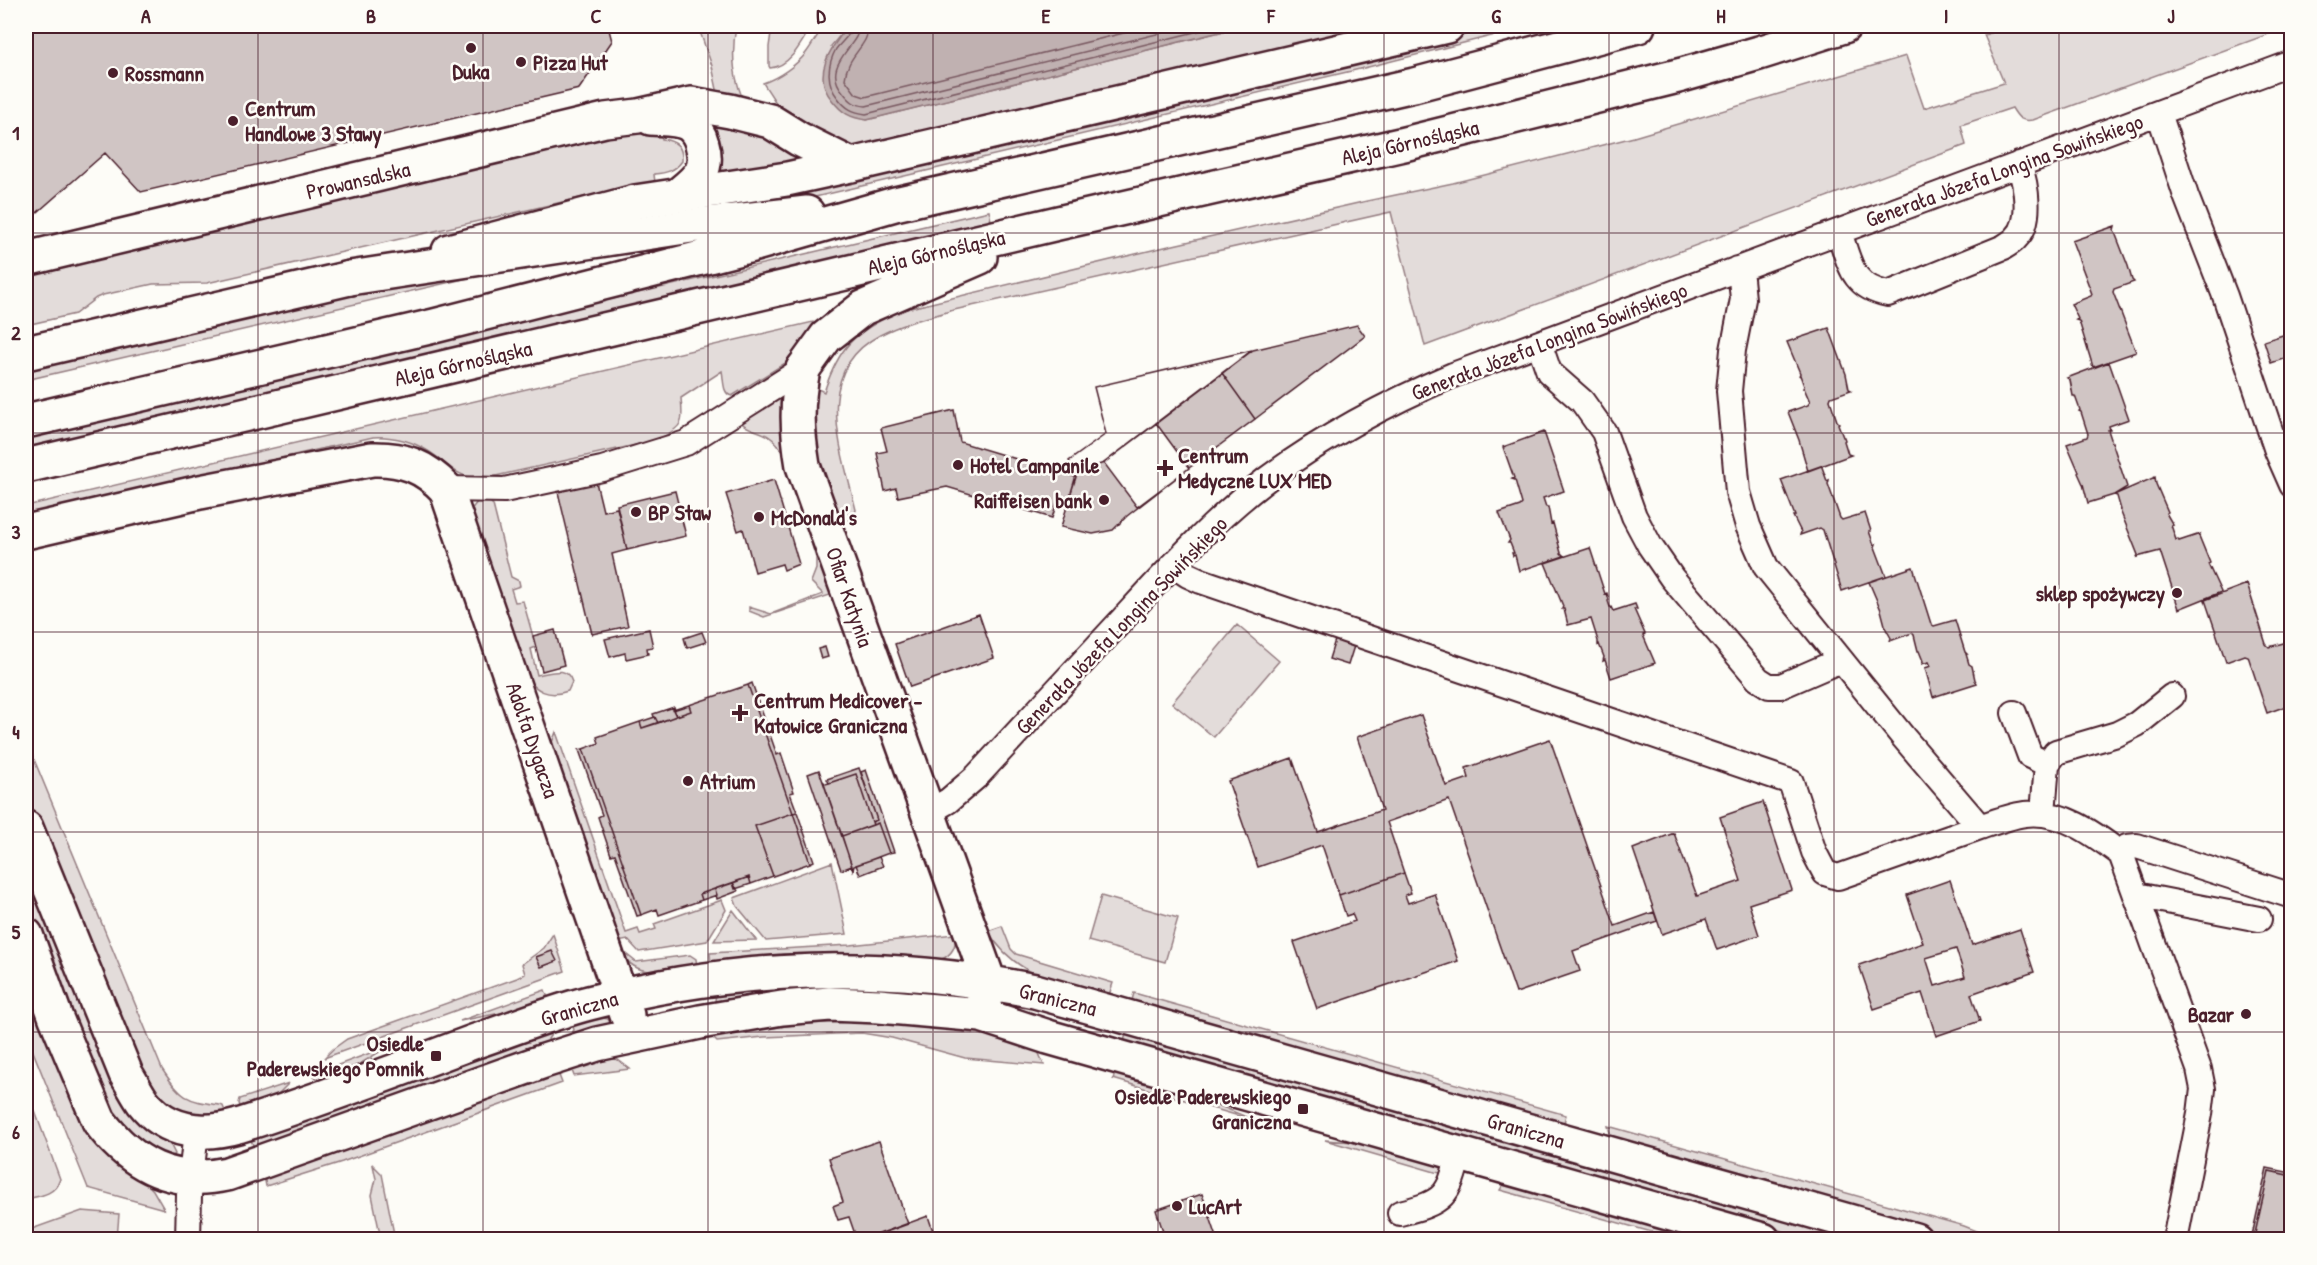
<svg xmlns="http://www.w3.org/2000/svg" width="2317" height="1265" font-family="'Patrick Hand',sans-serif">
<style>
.green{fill:#e3dcda;stroke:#967e82;stroke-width:1.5}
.water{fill:#c0b1b1;stroke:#91777b;stroke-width:1.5}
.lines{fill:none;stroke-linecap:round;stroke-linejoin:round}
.shore{stroke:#795961;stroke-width:1.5}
.building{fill:#d0c5c4;stroke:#4a1f2b;stroke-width:1.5;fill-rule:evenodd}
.street-casing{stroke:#4a1f2b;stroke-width:28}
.secondary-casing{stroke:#4a1f2b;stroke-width:38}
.primary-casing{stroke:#4a1f2b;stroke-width:38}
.highway-casing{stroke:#4a1f2b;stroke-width:38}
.street{stroke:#fdfcf7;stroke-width:24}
.secondary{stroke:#fdfcf7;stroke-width:33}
.primary{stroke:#fdfcf7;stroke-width:33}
.highway{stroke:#fdfcf7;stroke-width:33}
.grid{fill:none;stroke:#4a1f2b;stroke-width:1.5;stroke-opacity:0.55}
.poi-dot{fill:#4a1f2b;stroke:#fdfcf7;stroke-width:2}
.labels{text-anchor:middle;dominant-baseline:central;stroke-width:5;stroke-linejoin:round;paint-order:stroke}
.poi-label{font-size:22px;font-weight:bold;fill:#4a1f2b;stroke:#fdfcf7;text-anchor:start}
.street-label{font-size:22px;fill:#4a1f2b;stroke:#fdfcf7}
.neatline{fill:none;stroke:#4a1f2b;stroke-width:2}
.grid-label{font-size:20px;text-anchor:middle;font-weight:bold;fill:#4a1f2b}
</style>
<rect width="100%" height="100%" fill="#fdfcf7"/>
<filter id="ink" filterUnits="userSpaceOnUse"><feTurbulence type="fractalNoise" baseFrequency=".0167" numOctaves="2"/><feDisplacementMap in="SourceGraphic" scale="12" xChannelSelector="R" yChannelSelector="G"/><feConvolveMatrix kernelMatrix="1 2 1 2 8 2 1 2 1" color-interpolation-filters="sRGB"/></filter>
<g filter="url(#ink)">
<!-- green -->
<path class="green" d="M698 26H736C731 56 733 80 747 108L719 99 712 66Z
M772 26H805L809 30C801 44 789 67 770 68L769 66V47Z
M825 26H848L831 46 867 120 1244 26H1389L857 147 845 146 780 109 763 83C778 78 797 65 806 53 813 44 817 34 825 26Z
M1499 26H1531L1364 68 781 205 567 230 1421 46Z
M2012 26H2282L2280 30 2033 120C2021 122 2018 118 2012 108L1961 125 1966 145 1425 346 1391 212 954 310C929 317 903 323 880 335 810 372 842 450 856 510L854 516 847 521 836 515C827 484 814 450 813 417 812 408 815 398 816 388L824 392C840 344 854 334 898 311L1169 246 1367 201 1453 183 1634 137 1906 56 1924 108 2004 83 1984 35Z
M709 120 762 132 810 159 716 173Z
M662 131V139C676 141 683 146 682 161 675 171 666 173 654 174L655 183 632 186 207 283 153 284 103 295 96 298 75 314 26 325V272L613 132Z
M989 211 992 225 26 450V436Z
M542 261 26 380V368L381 285Z
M813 322 815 326 799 352 787 362 732 396C722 394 724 380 722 371L681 398C684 427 682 425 658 440L482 479C454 477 449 464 428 451 410 440 393 436 373 437L26 516V506Z
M785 391 832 589 830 595 764 617 749 611V607L771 614 823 594 811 582 816 569V558L783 452C769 427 750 434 741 422Z
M488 500 493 505 511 577 519 581 520 586 511 589 515 602 523 601 536 647 531 649 537 675C551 673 567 665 572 682L568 691C548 698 536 691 524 675L469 512 478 501Z
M1237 625 1279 661 1214 737 1172 703Z
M556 732 626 933 638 929 640 934 656 929 654 924 722 900 726 910 707 941 639 952 628 940 618 942 551 745Z
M26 740 162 1069C181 1098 186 1101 220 1105L223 1106 226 1114 210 1116 188 1114 179 1110 164 1100 147 1079 122 1031 26 794Z
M26 862 122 1100 132 1115 146 1128 171 1146 175 1154 170 1160 140 1144 114 1120 59 988 26 895Z
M832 862 847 934 766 941 737 906 734 898Z
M1101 896 1178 918 1165 962 1088 941Z
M733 910 756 940 714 941Z
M1002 926 1011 949 1016 954 1113 983 1108 998C1061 984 1015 977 988 931Z
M553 934 565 971 324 1058 333 1049 347 1039 517 978 525 974 522 964 544 948Z
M955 934C957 948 951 957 936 961L711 966 710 953 850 945Z
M626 954 636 962 690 955 696 959 697 968C672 970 639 981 623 955Z
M874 984 944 994 838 986 775 989 711 1006 715 1001 716 993Z
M545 990 549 1001 531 1007 460 1021Z
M1134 993 1566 1115 1563 1126 1131 1004Z
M26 996 138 1175 153 1190 164 1209 88 1188 26 1034Z
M598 1017 608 1019 611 1025 567 1038 574 1030 572 1022Z
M856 1022 939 1028 983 1033 1036 1047 1044 1065 965 1058 892 1038 862 1033 764 1037 717 1042 711 1036 801 1024Z
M552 1029 553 1032 548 1039 550 1045 255 1151 250 1137Z
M1127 1030 1866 1239H1811L1123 1045Z
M389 1046 342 1075 322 1083 314 1076V1074Z
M604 1056 618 1060 630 1069 574 1076 570 1065Z
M557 1070 562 1083 342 1162 266 1186 264 1176Z
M1116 1071 1172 1086 1256 1121 1113 1079Z
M289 1083 271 1101 241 1111 239 1103 240 1099Z
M26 1087 60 1179C55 1195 40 1196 26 1199Z
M1608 1126 1964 1226 1987 1235 1941 1233 1612 1140Z
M1325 1140 1371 1143 1440 1163 1442 1169 1440 1173 1435 1172Z
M373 1165 382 1174 395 1239H381L372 1195 376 1179Z
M1504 1183 1712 1239H1677L1500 1190Z
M82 1211 119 1214 117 1239H26V1231Z"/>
<!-- water -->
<path class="water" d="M848 26H1244L867 120C850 118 842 113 832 100 811 75 831 47 848 26Z"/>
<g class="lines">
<!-- shore -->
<path class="shore" d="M852 26C851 35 842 41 836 49 827 65 826 84 838 98 846 109 853 112 866 114L1219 26
M860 26C858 47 820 65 843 92 850 101 854 105 866 106L1189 26
M869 26C868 47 847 55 845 79L856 94 865 97 1152 26"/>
</g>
<!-- building -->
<path class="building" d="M26 26H608L612 41 579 89 141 192 105 153 31 218 26 219Z
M2115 226 2114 230 2128 266 2132 280 2134 282 2114 289 2113 292 2136 352 2093 367 2079 321 2076 320 2078 319 2071 304 2091 296 2092 294 2072 241Z
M1357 325 1365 336 1255 419 1222 373 1253 350Z
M1829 328 1846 374 1849 389 1851 390 1831 397 1830 400 1837 421 1839 423 1838 424 1843 437H1844L1845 440 1844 441 1848 454 1851 455 1808 471 1799 440 1788 412 1808 405 1810 402 1804 388H1803L1804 386 1800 375 1799 376 1800 373 1787 342Z
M2292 332V356L2271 363 2264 341Z
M1252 350 1156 423 1189 468 1127 516 1113 530 1093 534 1061 527 1077 472 1069 461 1106 434 1094 387Z
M1253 350 1104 463 1077 472 1069 461 1106 434 1094 387Z
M2109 362 2129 419 2109 426 2110 430H2108L2127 487 2114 495 2088 503 2083 484 2078 473 2079 472 2067 444 2087 437 2088 434 2081 412 2079 411 2080 410 2075 396H2073L2070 380 2067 378Z
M1222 373 1255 419 1189 468 1156 423Z
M954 410 960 442 1076 477 1068 502 1058 499 1052 518 947 487 898 497 896 488 885 491 877 453 887 451 881 428Z
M1156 423 1189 468 1137 507 1104 463Z
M1544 432 1564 491 1543 498 1546 507H1548L1551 524 1553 523 1561 553 1564 556 1519 571 1515 555 1513 556 1512 553H1514L1510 543H1508L1510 540 1499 513 1520 506 1522 504 1515 480 1512 479 1514 478 1503 447Z
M1823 465 1822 467 1827 481 1829 480 1828 484 1840 518 1842 520 1865 513 1871 531H1869L1874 545 1876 544 1875 547 1886 576 1842 591 1823 530 1820 528 1800 535 1801 532 1793 516H1795L1781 480Z
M2155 477 2156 484 2168 512 2166 513 2173 525H2171L2176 540 2178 539 2179 541 2200 534 2199 536 2210 563 2208 564 2221 592 2179 609 2160 551 2137 557 2138 555 2120 510H2121L2117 496 2114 495Z
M774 480 799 564 784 570 782 564 755 572 743 529 738 531 726 494Z
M596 482 603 511 617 508 627 550 612 554 628 626 592 634 558 492Z
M675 491 686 536 627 550 617 505Z
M1590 548 1605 594 1607 593 1609 600 1608 601 1610 607H1611L1613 611 1635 604 1637 609H1634L1645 634 1643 635 1655 663 1611 678 1605 660 1603 661 1604 657 1599 644 1598 645V641L1591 619 1568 625 1564 609H1562L1563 606 1545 563Z
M1913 567 1931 624 1934 626 1955 620 1965 652 1967 654H1966L1969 664 1972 666 1975 680 1977 683 1933 697 1925 668 1931 666 1929 662 1922 664 1923 661 1919 651H1918L1914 635 1912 633 1890 641 1891 638 1886 629 1881 610 1869 582Z
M2247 584 2266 644 2269 647 2291 641 2289 642 2292 648V704L2267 713 2248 656 2245 655 2226 662 2205 600Z
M979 614 994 658 910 687 895 644Z
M649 629 653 647 647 648 648 654 626 659 625 653 610 657 605 639Z
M555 630 564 665 542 671 533 636Z
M702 632 706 642 687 648 684 638Z
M1335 640 1354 646 1348 665 1329 659Z
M825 647 828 657 821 659 818 649Z
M752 683 777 755 781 753 794 792 790 793 797 812 793 813 748 685Z
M748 685 793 813 755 826 773 876 751 884 749 877 700 894 702 900 659 915 657 909 641 915 583 749 599 743 597 737 640 722 642 728 691 711 689 705Z
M689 705 691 711 676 716 673 710Z
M674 707 676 716 658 723 655 717H654L653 714Z
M1421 715 1446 786 1469 778 1466 768 1550 739 1615 926 1654 912 1657 921 1573 951 1580 971 1516 993 1449 800 1387 822 1404 873 1339 895 1322 845 1258 867 1228 781 1292 758 1318 832 1382 810 1357 737Z
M655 717 658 723 642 728 640 722Z
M583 749 641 915 637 916 615 854 611 855 598 817 602 815 579 750Z
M859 768 877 820 872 822 856 774 829 783 827 779Z
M819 770 852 866 841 870 808 774Z
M866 770 894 852 889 853 878 823 873 825 872 822 877 820 861 772Z
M856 774 873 825 842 836 823 781 826 784Z
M1763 802 1792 890 1749 904 1759 935 1717 950 1706 919 1662 934 1633 849 1674 833 1697 896 1741 881 1720 817Z
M797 812 814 861 810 863 793 813Z
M793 813 810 863 773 876 755 826Z
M878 823 889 853 854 866 853 870 842 836Z
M879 857 883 866 860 875 856 865Z
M1404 873 1411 893 1405 895 1408 903 1435 894 1458 961 1317 1009 1294 942 1355 921 1352 914 1346 916 1339 895Z
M749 877 751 884 735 889 733 883Z
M1950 880 1972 945 2020 929 2034 972 1971 994 1980 1021 1936 1036 1922 993 1874 1009 1859 965 1923 943 1907 895ZM1956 949 1965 977 1935 986 1926 958Z
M733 883 738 891 717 899 715 889Z
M715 889 717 895 702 900 700 894Z
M552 951 557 961 541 967 536 957Z
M879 1141 908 1224 864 1240H857L849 1217 838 1220 833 1206 843 1202 829 1158Z
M2267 1168 2292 1173V1176L2269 1171 2254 1238 2258 1240H2251Z
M2269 1171 2292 1176V1240L2254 1238Z
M1202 1194 1218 1240H1166L1156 1210Z
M928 1216 936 1240H878L876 1235Z"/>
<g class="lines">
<defs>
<path id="street" d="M2159 113 2186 196 2225 296 2277 451 2292 485
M1839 232C1850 263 1851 287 1888 294L2004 247C2008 244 2013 242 2016 238 2033 222 2026 184 2019 164
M1737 269 1741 279 1743 299 1733 350 1729 391 1738 492 1748 526 1766 567 1904 738 1980 827C1994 822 2010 816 2025 814 2062 810 2093 833 2121 854L2199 1069 2203 1089 2200 1114 2175 1240
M1539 343 1549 372 1582 401 1604 432 1634 516 1650 546 1672 578 1758 679 1769 686H1781L1841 660
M446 489 504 490 602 469 686 443 803 369
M1173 565 1188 575 1201 581 1791 782 1814 852 1825 873 1838 877 1980 827
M2014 713 2030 756 2047 764
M927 813 948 801 976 777C1024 725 1072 673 1121 621 1167 571 1213 520 1267 479 1325 436 1387 403 1453 375L2292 63
M2043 813 2047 764 2056 752 2117 734 2137 724 2172 696
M2121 854 2127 847 2137 846 2292 896
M2136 895 2259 919
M1400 1213C1444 1202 1449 1197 1459 1153
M188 1240 189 1195 196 1132"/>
<path id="secondary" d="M651 118C663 119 678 118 689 124 696 129 700 136 702 144 710 171 697 179 678 195
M449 251 635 202 787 179 851 165 1447 26
M26 259 605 120 638 116 691 104 730 111 770 121 799 139 851 165
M803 369C796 405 797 430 803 466L989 982 984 1002
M26 532 200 492 372 459C403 458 424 466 446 489L627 1015
M26 828 126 1074C132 1083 137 1094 143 1102 167 1133 203 1136 238 1126 317 1101 395 1071 473 1042 512 1029 550 1013 589 1003 740 964 882 961 1035 991L1915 1240
M26 935 56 1018 99 1121C132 1165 172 1186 227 1174L544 1061 597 1044 700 1022 782 1008 830 1004 879 1006 981 1015 1048 1037 1763 1240"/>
<path id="primary" d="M26 353 350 278"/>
<path id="highway" d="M350 278 698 225 807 213
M803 369 826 337 863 308 980 257
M26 421 434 326 752 245 895 204 1414 85 1638 26
M26 466 1058 223 1404 144 1682 75 1759 53 1844 26"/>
</defs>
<!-- street casing -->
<use href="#street" class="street-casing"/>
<!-- secondary casing -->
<use href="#secondary" class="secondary-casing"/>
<!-- primary casing -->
<use href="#primary" class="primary-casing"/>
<!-- highway casing -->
<use href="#highway" class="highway-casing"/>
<!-- street -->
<use href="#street" class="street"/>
<!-- secondary -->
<use href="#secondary" class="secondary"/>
<!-- primary -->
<use href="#primary" class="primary"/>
<!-- highway -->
<use href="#highway" class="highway"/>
</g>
</g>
<!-- grid -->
<path class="grid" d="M258 26V1240M483 26V1240M708 26V1240M933 26V1240M1158 26V1240M1384 26V1240M1609 26V1240M1834 26V1240M2059 26V1240M26 233H2292M26 433H2292M26 632H2292M26 832H2292M26 1032H2292"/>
<!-- markers -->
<g class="poi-dot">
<circle cx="471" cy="48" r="6"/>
<circle cx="521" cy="62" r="6"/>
<circle cx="113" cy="73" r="6"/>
<circle cx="233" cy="121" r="6"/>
<circle cx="958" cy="465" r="6"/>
<path d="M1162 459h6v6h6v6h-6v6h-6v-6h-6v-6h6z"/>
<circle cx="1104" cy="500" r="6"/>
<circle cx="636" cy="512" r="6"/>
<circle cx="759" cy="517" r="6"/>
<circle cx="2177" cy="593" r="6"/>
<path d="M737 704h6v6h6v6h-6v6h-6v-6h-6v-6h6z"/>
<circle cx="688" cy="781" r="6"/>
<circle cx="2246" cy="1014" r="6"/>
<rect x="430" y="1050" width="12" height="12" rx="3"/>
<rect x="1297" y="1103" width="12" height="12" rx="3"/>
<circle cx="1177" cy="1206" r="6"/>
</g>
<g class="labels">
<!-- poi labels -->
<g class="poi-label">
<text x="533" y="62">Pizza Hut</text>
<text x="471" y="71" text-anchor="middle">Duka</text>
<text x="125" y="73">Rossmann</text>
<text x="245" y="108">Centrum<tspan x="245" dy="25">Handlowe 3 Stawy</tspan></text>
<text x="1178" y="455">Centrum<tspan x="1178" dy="25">Medyczne LUX MED</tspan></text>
<text x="970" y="465">Hotel Campanile</text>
<text x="1092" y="500" text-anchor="end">Raiffeisen bank</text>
<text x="648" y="512">BP Staw</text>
<text x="771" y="517">McDonald's</text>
<text x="2165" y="593" text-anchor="end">sklep spożywczy</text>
<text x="754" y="700">Centrum Medicover -<tspan x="754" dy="25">Katowice Graniczna</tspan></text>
<text x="700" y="781">Atrium</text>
<text x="2234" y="1014" text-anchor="end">Bazar</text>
<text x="424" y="1043" text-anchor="end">Osiedle<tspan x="424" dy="25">Paderewskiego Pomnik</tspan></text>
<text x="1291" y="1096" text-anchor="end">Osiedle Paderewskiego<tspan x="1291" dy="25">Graniczna</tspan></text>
<text x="1189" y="1206">LucArt</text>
</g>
<!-- street labels -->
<g class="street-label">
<text transform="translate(1410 142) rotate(-13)">Aleja Górnośląska</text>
<text transform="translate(2004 170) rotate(-20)">Generała Józefa Longina Sowińskiego</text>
<text transform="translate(358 180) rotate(-13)">Prowansalska</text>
<text transform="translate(936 252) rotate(-13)">Aleja Górnośląska</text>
<text transform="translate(1549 341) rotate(-21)">Generała Józefa Longina Sowińskiego</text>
<text transform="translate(463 363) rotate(-13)">Aleja Górnośląska</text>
<text transform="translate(850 597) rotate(71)">Ofiar Katynia</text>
<text transform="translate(1121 625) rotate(-46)">Generała Józefa Longina Sowińskiego</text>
<text transform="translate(533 740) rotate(71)">Adolfa Dygacza</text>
<text transform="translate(1058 999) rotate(14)">Graniczna</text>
<text transform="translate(579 1008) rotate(-16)">Graniczna</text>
<text transform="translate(1526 1130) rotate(16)">Graniczna</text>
</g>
</g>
<!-- margin -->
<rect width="2317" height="1265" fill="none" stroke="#fdfcf7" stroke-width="66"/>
<rect x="33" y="33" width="2251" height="1199" class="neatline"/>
<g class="grid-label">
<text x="146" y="23">A</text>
<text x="371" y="23">B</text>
<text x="596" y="23">C</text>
<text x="821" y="23">D</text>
<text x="1046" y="23">E</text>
<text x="1271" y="23">F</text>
<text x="1496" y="23">G</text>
<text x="1721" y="23">H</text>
<text x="1946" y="23">I</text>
<text x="2171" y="23">J</text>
<text x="16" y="140">1</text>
<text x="16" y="340">2</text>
<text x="16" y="539">3</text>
<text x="16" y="739">4</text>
<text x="16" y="939">5</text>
<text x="16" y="1139">6</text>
</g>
</svg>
